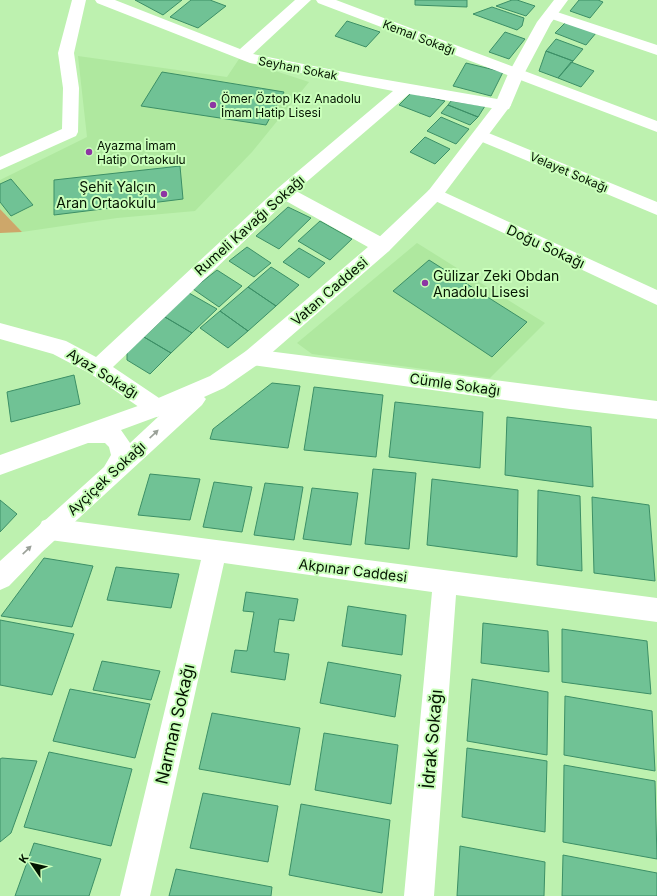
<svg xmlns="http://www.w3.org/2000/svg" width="657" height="896" font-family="Inter,sans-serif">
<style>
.built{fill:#afe89f}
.green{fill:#cda76a}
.building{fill:#70c295;stroke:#3c8f66}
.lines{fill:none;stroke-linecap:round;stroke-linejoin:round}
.street{fill:#fff;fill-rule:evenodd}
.secondary{fill:#fff;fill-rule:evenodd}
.oneway{fill:#9ba199}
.poi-dot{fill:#8d36a3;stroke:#caffbb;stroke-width:1.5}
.labels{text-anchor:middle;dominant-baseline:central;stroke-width:4;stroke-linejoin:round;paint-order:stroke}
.far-street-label{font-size:12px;fill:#041501;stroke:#caffbb}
.far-poi-label{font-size:12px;fill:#041501;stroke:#caffbb;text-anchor:start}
.poi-label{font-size:14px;fill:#041501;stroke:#caffbb;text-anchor:end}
.street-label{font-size:14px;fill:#041501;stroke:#caffbb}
.near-street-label{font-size:17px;fill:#041501;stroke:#caffbb}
</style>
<rect width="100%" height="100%" fill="#bdf1af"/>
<!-- built -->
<path class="built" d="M78 56 227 77 239 59 309 82 252 152 195 211 117 218 22 232 0 209V180L87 137Z
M417 243 545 323 490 378 312 354 297 343Z"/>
<!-- green -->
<path class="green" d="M0 209 22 232 0 233Z"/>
<!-- building -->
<path class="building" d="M135 0H182L163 15Z
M191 0H210L226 6 198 28 170 17Z
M415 0H467V7L415 5Z
M512 0H517L535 6 526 16 496 6Z
M579 0H598L603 2 590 18 570 11Z
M492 7 524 18 522 26 517 30 473 14Z
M347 21 380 32 366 47 335 36Z
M566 22 596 33 586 45 555 33Z
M505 32 525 39 509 59 489 52Z
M556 39 583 49 573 61 546 51Z
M546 51 573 61 558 78 539 71Z
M571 62 594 71 581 87 558 78Z
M466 63 503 72 491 96 453 86Z
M162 72 284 92 266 125 141 106Z
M411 93 445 101 430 117 399 105Z
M451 101 485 106 478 117 448 105Z
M448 105 478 117 470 125 441 113Z
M441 117 469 129 456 144 427 131Z
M425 137 450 149 435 164 410 152Z
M180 166 183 199 54 215V180Z
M11 179 33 205 11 216 0 202V184Z
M288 207 311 218 279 249 256 236Z
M320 221 352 239 330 260 298 241Z
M247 247 271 263 254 277 229 261Z
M299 248 325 263 309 278 283 262Z
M429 260 527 322 492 357 393 291Z
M271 267 299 285 276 306 248 287Z
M217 270 242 286 219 307 193 289Z
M248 287 276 306 248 331 220 311Z
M189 293 217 309 192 333 165 317Z
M220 311 248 331 228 348 200 328Z
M165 317 192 333 171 353 144 337Z
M144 337 171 353 150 374 127 360V352Z
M74 375 80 404 11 422 7 392Z
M272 383 300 386 288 448 210 439 213 429Z
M314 387 383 395 376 457 304 450Z
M395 402 483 412 480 468 389 457Z
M507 417 591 427 593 487 505 475Z
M373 469 416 473 409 549 365 544Z
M150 474 200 479 190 520 138 515Z
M432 479 518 490 517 557 427 545Z
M214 482 252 487 242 532 203 527Z
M265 483 303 487 294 540 254 535Z
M312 488 358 493 351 545 303 539Z
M538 490 580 496 582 571 537 565Z
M592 497 649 505 655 581 594 573Z
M0 500 17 514 0 532Z
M44 558 93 566 72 627 1 616Z
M116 567 179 574 171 608 107 600Z
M246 592 298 599 294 621 279 619 274 652 289 654 285 680 231 672 235 650 247 651 254 612 243 611Z
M348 606 406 615 402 655 342 646Z
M0 620 74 634 52 695 0 685Z
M483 623 548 631 549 672 481 663Z
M562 629 647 641 651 694 562 682Z
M102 661 160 671 151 700 93 690Z
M328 662 401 675 395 717 320 703Z
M472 679 548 692 547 755 467 741Z
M70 689 150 704 135 758 53 741Z
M565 696 652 711 655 771 564 755Z
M212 713 300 728 290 785 199 769Z
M324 733 398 745 391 804 315 790Z
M467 748 547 761 545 832 462 817Z
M49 752 132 769 111 846 24 827Z
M2 758 37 761 11 833 0 842V759Z
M564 765 655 781 657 859 563 842Z
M203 793 278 806 268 862 190 848Z
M301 804 390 820 382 893 289 875Z
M34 843 101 859 89 896H15Z
M460 846 545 862 544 896H457Z
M563 855 657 873V896H562Z
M176 869 272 887 271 896H169Z"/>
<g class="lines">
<!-- street -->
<path class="street" d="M72 0H86L74 53 79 88 78 132 76 136 0 170V157L62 129 63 88 58 53Z
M95 0H115L240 49 295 0H311L253 54 364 76 503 100 509 101 511 105 509 109 503 110 409 94 296 191 389 241 391 246 389 251 382 253 375 251 286 201 113 367 165 402 168 408 165 414 157 417 149 414 91 374 53 354 0 339V323L66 341 96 357 278 188 393 91 250 63 97 3Z
M316 0H336L657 121V132L318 3Z
M551 10 657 45V55L546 17 544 14 546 11Z
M481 130 657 202V215L475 139 473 135 475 131Z
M435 188 657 290V305L429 198 426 194 429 190Z
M253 349 657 401V419L570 409 253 365 246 363 243 357 246 351Z
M50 518 657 598V622L456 595 434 896H404L432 592 224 563 150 896H120L201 560 50 540 42 537 38 529 42 521Z"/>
<!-- secondary -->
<path class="secondary" d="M554 0H568L551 23 524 74 511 105 441 198 389 251 260 363 224 388 204 397 206 399 202 405 42 552 9 586 0 590V561L104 467 111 455 109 447 105 443H88L0 475V455L149 402 210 376 246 351 375 241 429 190 495 104 508 74 537 22ZM159 416 130 443 121 430Z"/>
</g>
<!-- one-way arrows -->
<defs><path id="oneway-solid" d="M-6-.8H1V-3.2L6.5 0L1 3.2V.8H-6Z"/></defs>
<g class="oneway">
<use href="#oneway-solid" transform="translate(154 434) rotate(-43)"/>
<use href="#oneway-solid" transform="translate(27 550) rotate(-44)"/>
</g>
<!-- markers -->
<g class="poi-dot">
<circle cx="213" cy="105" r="4"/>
<circle cx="89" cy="152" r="4"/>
<circle cx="164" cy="194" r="4"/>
<circle cx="425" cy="283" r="4"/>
</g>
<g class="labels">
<!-- far-street labels -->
<g class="far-street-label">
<text transform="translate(419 37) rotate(21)">Kemal Sokağı</text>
<text transform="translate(298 68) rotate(11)">Seyhan Sokak</text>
<text transform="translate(569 172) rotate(23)">Velayet Sokağı</text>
</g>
<!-- far-poi labels -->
<g class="far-poi-label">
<text x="221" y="98">Ömer Öztop Kız Anadolu<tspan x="221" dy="14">İmam Hatip Lisesi</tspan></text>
<text x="97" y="145">Ayazma İmam<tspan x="97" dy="14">Hatip Ortaokulu</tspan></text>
</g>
<!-- poi labels -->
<g class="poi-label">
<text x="156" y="186">Şehit Yalçın<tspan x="156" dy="16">Aran Ortaokulu</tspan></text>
<text x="433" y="275" text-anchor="start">Gülizar Zeki Obdan<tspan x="433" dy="16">Anadolu Lisesi</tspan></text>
</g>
<!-- street labels -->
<g class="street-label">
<text transform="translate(249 225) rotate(-42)">Rumeli Kavağı Sokağı</text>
<text transform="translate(546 246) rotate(25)">Doğu Sokağı</text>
<text transform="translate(329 291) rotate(-41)">Vatan Caddesi</text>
<text transform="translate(103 373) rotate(32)">Ayaz Sokağı</text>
<text transform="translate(455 384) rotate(8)">Cümle Sokağı</text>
<text transform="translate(106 478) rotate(-43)">Ayçiçek Sokağı</text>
<text transform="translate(353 570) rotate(7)">Akpınar Caddesi</text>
</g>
<!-- near-street labels -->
<g class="near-street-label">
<text transform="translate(175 724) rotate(-77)">Narman Sokağı</text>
<text transform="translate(432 739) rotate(-85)">İdrak Sokağı</text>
</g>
</g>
<!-- north arrow -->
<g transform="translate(32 864) rotate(304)" stroke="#caffbb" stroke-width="3" paint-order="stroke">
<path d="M0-3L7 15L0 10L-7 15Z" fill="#041501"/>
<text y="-6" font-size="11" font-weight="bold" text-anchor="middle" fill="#041501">K</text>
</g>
</svg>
